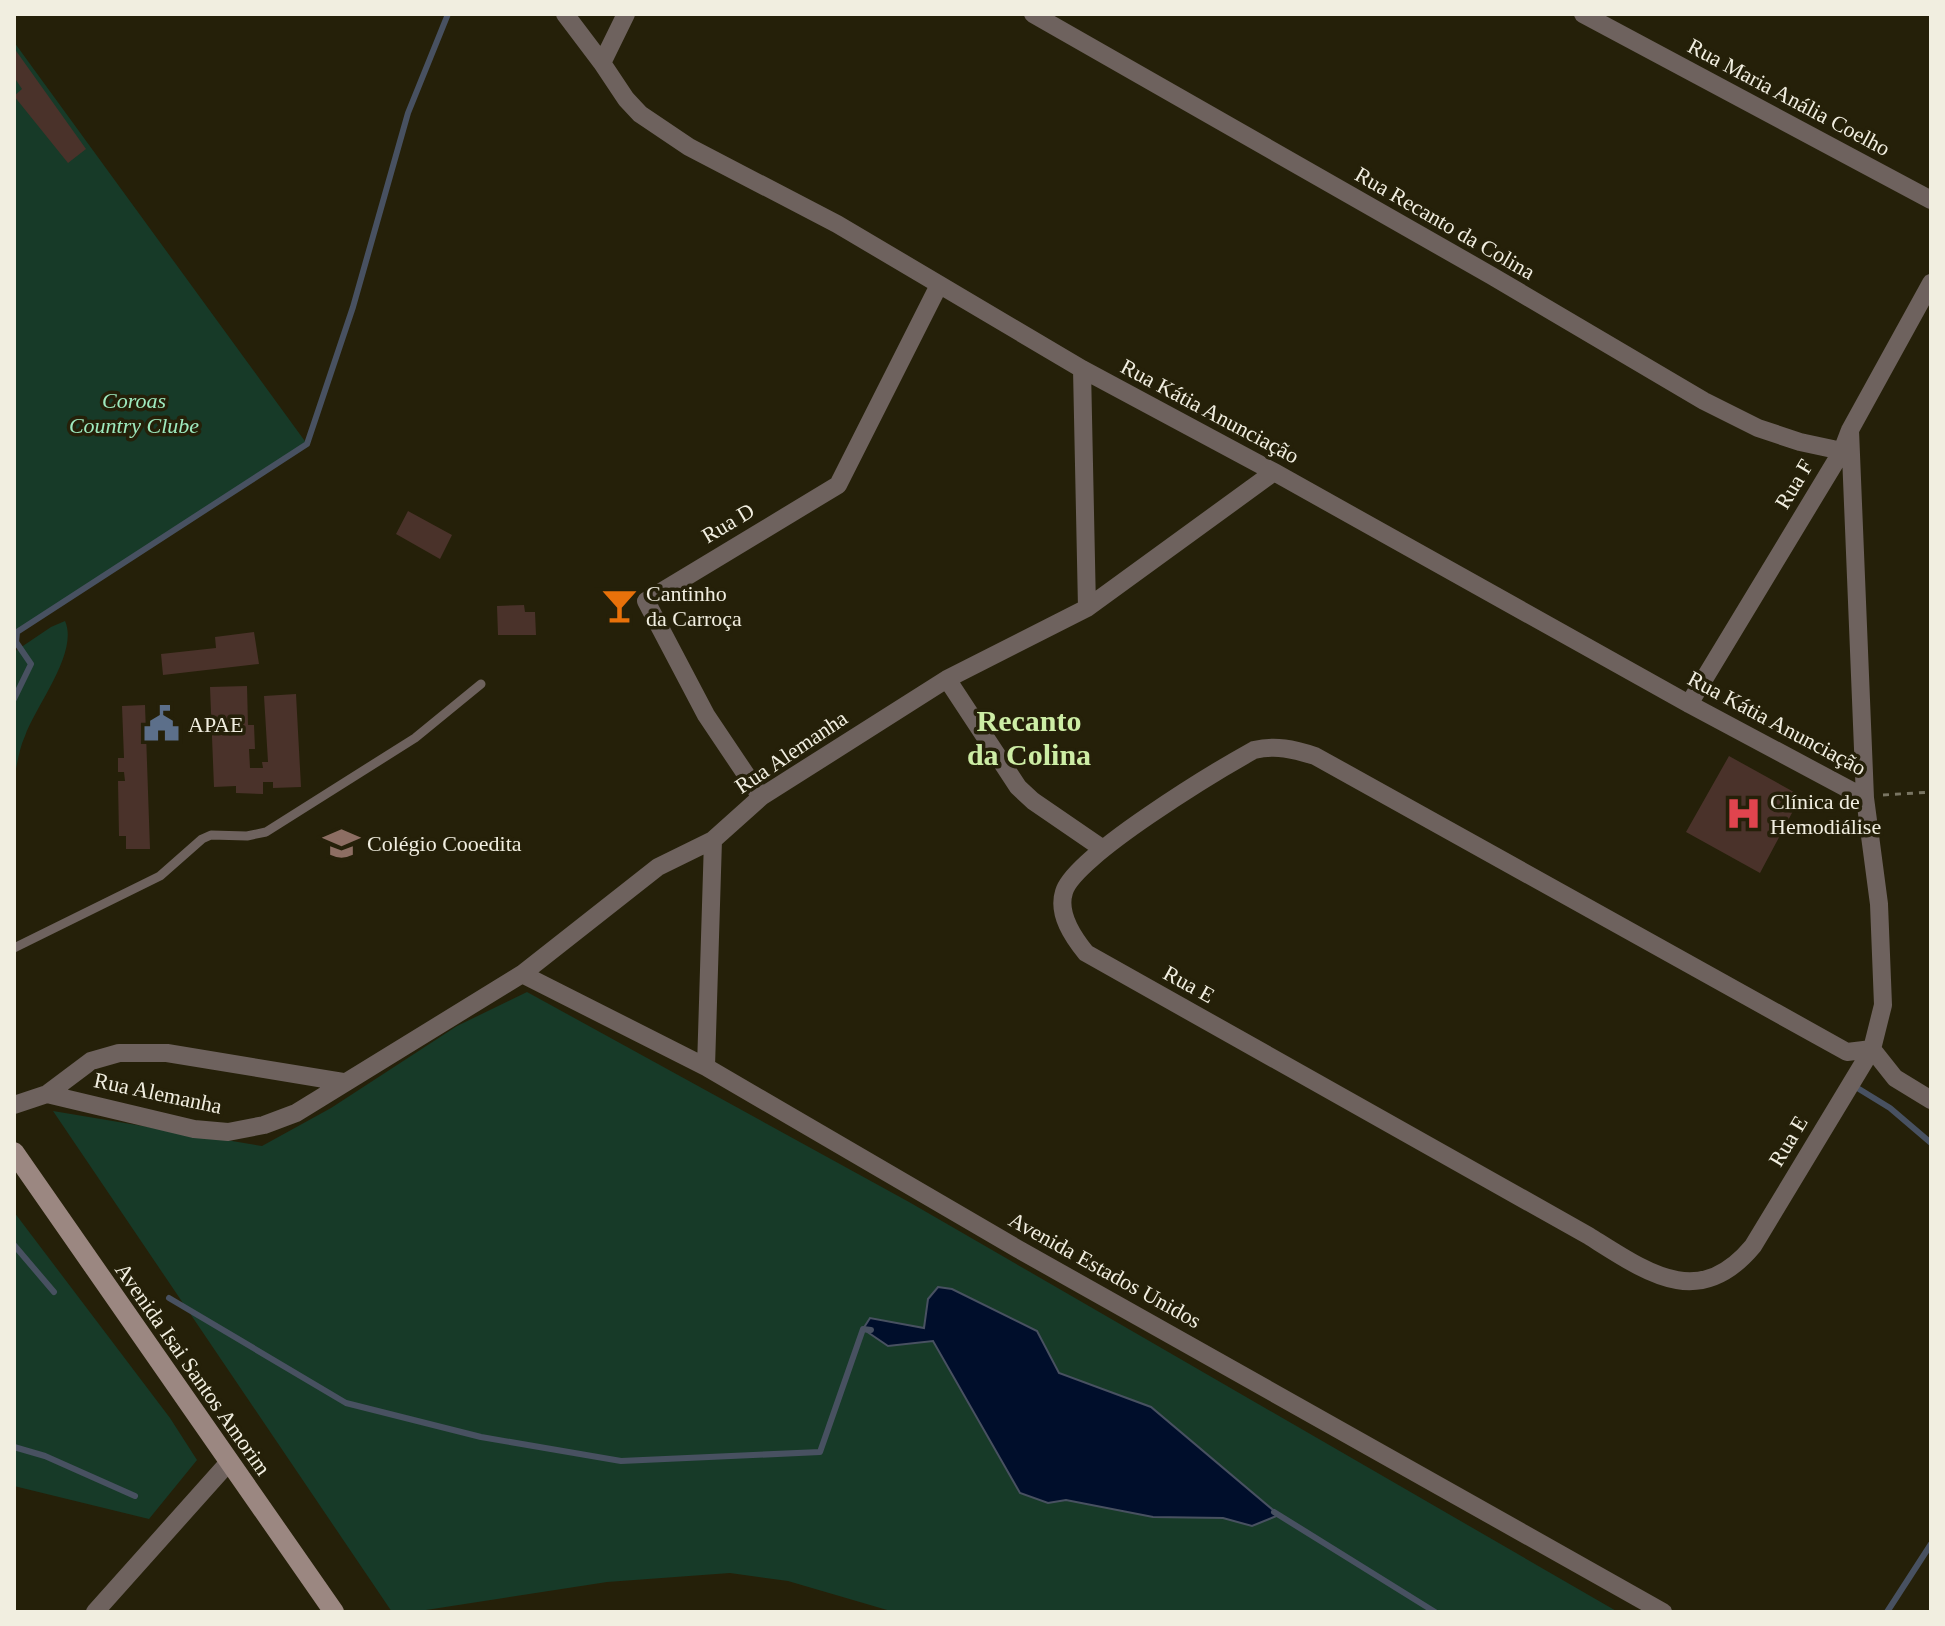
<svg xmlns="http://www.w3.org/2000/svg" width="1945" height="1626" font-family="Georgia,serif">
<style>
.green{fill:#173a28;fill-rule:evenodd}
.water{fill:#000e2b;stroke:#485161;stroke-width:2}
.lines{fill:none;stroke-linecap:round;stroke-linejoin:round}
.stream{stroke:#485161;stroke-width:6}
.building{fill:#4a322a}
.path{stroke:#797562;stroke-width:3;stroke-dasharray:6 6;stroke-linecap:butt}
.service{stroke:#6e625e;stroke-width:9}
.minor{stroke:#6e625e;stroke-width:18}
.secondary{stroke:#9b8781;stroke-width:20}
.labels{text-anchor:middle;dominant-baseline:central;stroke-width:7;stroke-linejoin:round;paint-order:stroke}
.street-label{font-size:22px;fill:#f1eee0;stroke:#252009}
.park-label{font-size:22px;font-style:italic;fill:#9eeabf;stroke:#252009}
.poi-label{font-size:22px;fill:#f1eee0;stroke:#252009;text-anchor:start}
.district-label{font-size:30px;font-weight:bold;fill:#cdeda5;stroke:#252009}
</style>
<rect width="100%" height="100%" fill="#252009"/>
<!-- green -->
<path class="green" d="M14 42 307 444 14 634Z
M65 621C79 652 36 705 25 736 19 749 17 765 14 779V652L51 627Z
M527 992 909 1202 1618 1612H894L788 1581 730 1573 607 1582 413 1612H392L53 1111 262 1146 331 1108 457 1026ZM952 1289 1037 1331 1059 1373 1151 1407 1252 1526 1223 1518 1153 1517 1066 1500 1048 1503 1021 1493 933 1341 888 1346 870 1318 924 1328Z
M14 1212 170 1418 197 1460 149 1519 14 1486Z"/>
<!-- water -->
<path class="water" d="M938 1287 952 1289 1037 1331 1059 1373 1151 1407 1279 1515 1252 1526 1223 1518 1153 1517 1066 1500 1048 1503 1020 1493 933 1341 888 1346 863 1329 870 1318 924 1328 928 1299Z"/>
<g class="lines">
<!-- stream -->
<path class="stream" d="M14 699 31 664 16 642 17 632 307 444 353 307 408 113 448 14
M1859 1089 1890 1108 1931 1143
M14 1245 54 1292
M169 1298 346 1403 481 1437 621 1461 820 1452 863 1329 871 1330
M14 1447 45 1456 135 1496
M1274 1512 1435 1612
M1887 1612 1931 1544"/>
</g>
<!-- building -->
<path class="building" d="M14 48 86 149 68 163 14 96 22 89 14 77Z
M408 511 452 535 440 559 396 534Z
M524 605 525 612H535L536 635H498L497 606Z
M254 632 259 664 163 675 161 654 216 648 215 637Z
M247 686 248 725H254L255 749H249L250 768H263L262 762H268L264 696 296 694 301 787 273 788V782H263V794L236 793V786L214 787 210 687Z
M145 705 150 849H126V836H119L118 781H125L124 772H118V758H124L122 706Z
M1729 756 1801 796 1760 873 1686 832Z"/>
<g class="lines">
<!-- path -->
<path class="path" d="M1883 795 1931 792"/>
<!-- service -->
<path class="service" d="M14 948 160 876 202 839 211 835 247 836 266 832 415 738 481 684"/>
<!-- minor -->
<path class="minor" d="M565 14 602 63 626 99 640 114 689 147 837 224 1082 369 1274 472 1689 704 1865 798
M1033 14 1492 276 1704 401 1758 428 1800 442 1842 451
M1583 14 1931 200
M602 63 626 14
M1082 369 1087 608
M1850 430 1865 798 1879 904 1883 1005 1872 1049 1753 1246C1699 1311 1648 1273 1589 1236L1086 953C1073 937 1057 914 1064 892 1073 857 1218 770 1254 750 1276 745 1293 749 1315 756L1847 1052 1872 1049
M947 679 1018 787 1033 801 1103 849
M1689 704 1842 451 1850 430 1931 283
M761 797 706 715 646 601 838 485 939 285
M522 974 706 1067 1018 1249 1663 1612
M1872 1049 1895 1078 1931 1100
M706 1067 713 840
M47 1094 194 1129 228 1132 264 1125 296 1113 522 974 658 867 713 840 761 797 947 679 1087 608 1274 472
M14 1105 47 1094 91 1061 119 1053H167L343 1082
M95 1612 229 1462"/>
<!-- secondary -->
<path class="secondary" d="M14 1152 334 1612"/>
</g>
<!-- icons -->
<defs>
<symbol id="bar-bare" viewBox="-9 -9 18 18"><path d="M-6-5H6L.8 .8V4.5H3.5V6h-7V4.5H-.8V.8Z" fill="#e8710a" stroke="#252009" stroke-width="2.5" paint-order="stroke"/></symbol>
<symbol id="civic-bare" viewBox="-9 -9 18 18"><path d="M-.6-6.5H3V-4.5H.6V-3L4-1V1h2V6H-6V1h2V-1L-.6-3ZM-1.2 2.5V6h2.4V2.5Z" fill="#5c6f8a" stroke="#252009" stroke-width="2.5" paint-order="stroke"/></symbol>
<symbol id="hospital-bare" viewBox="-9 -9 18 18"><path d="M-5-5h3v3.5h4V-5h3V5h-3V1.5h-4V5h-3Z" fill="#e0444e" stroke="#252009" stroke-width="2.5" paint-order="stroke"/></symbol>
<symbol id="school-bare" viewBox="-9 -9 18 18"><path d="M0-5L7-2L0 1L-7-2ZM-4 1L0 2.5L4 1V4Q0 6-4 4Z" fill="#8d6e63" stroke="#252009" stroke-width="2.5" paint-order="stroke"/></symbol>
</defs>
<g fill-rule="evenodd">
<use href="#bar-bare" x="594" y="580" width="51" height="51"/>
<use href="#civic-bare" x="136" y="698" width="51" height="51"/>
<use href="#hospital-bare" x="1718" y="788" width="51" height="51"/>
<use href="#school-bare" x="316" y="818" width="51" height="51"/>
</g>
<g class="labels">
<!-- street labels -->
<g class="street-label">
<text transform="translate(1789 97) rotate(28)">Rua Maria Anália Coelho</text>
<text transform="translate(1445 223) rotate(30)">Rua Recanto da Colina</text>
<text transform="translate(1210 411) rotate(28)">Rua Kátia Anunciação</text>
<text transform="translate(1794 484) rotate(-59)">Rua F</text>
<text transform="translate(728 523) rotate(-31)">Rua D</text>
<text transform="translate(1777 723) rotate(28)">Rua Kátia Anunciação</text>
<text transform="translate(791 752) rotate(-34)">Rua Alemanha</text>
<text transform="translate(1189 984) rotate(29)">Rua E</text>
<text transform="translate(158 1093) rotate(12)">Rua Alemanha</text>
<text transform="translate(1788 1141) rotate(-59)">Rua E</text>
<text transform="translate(1105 1270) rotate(29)">Avenida Estados Unidos</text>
<text transform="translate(193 1369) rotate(55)">Avenida Isai Santos Amorim</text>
</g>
<!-- park labels -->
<g class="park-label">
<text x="134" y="400">Coroas<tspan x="134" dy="25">Country Clube</tspan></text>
</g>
<!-- poi labels -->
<g class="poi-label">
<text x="646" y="593">Cantinho<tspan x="646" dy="25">da Carroça</tspan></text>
<text x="188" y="724">APAE</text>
<text x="1770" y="801">Clínica de<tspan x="1770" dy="25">Hemodiálise</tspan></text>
<text x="367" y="843">Colégio Cooedita</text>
</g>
<!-- district labels -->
<g class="district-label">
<text x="1029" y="720">Recanto<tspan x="1029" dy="34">da Colina</tspan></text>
</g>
</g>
<!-- border -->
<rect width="1945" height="1626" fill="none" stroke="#f1eee0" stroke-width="32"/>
</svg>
